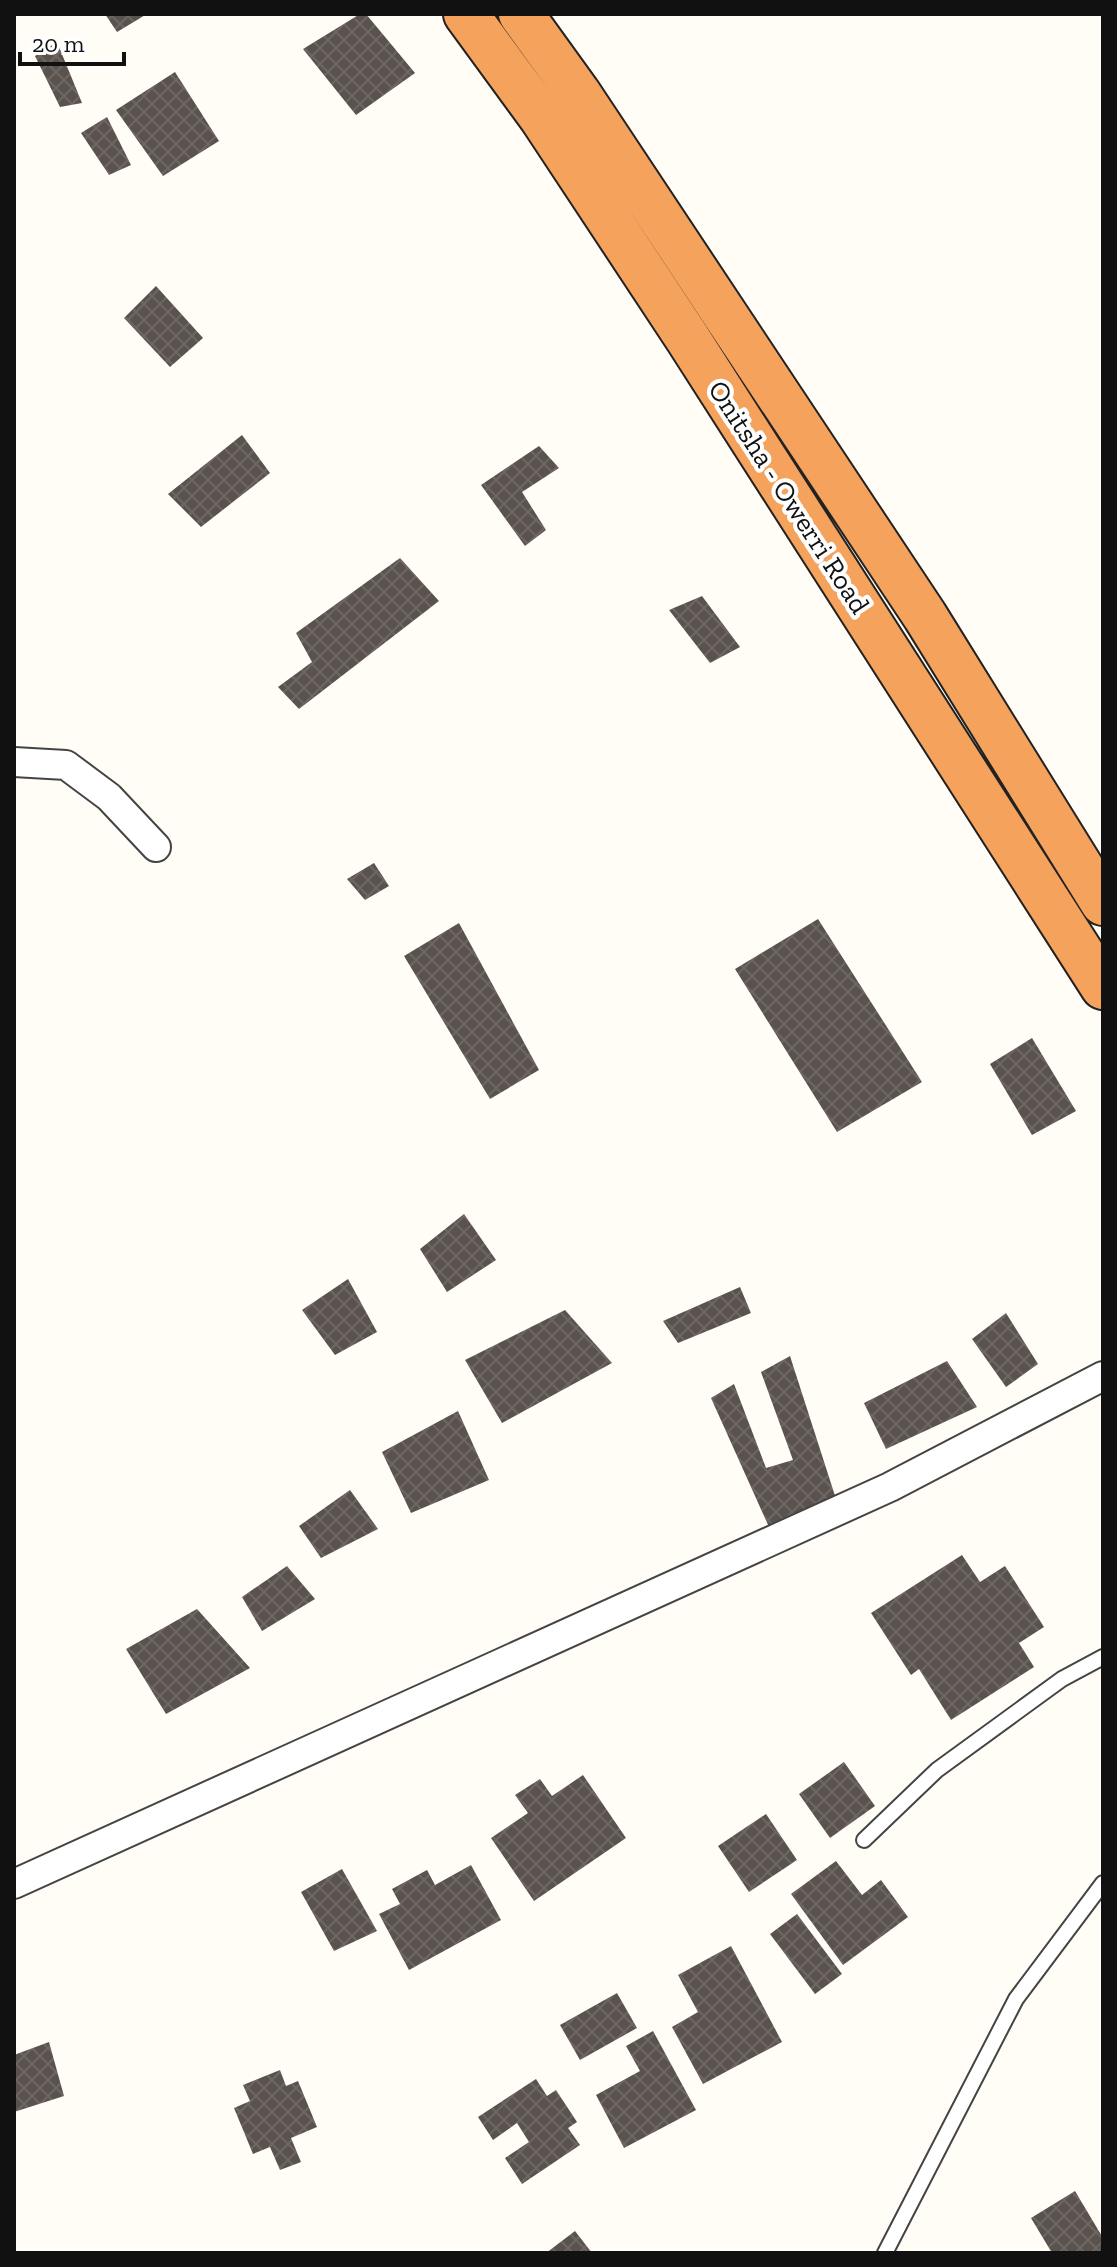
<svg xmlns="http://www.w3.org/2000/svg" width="1117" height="2267" font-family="'Zilla Slab',serif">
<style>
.building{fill:url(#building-cross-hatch)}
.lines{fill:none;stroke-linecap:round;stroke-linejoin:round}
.lane-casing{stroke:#444;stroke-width:18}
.street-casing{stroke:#444;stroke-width:32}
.highway-casing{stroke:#222;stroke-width:48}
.lane{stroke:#fff;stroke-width:14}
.street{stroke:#fff;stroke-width:28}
.highway{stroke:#f5a25d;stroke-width:44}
.labels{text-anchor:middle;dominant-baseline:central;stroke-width:8;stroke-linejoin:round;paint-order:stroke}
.street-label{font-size:28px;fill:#111;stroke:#fff}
</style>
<defs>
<pattern id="building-cross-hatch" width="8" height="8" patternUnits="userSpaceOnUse" patternTransform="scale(2)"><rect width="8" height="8" fill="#5a524d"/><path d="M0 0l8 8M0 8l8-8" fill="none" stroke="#6d6662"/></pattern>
</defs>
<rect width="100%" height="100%" fill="#fffdf5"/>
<!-- building -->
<path class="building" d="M105 14H147L117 32Z
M360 14H366L415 73 356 115 303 49Z
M57 42 82 103 60 107 35 56Z
M175 72 219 141 163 176 116 110Z
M107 117 131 165 109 175 81 133Z
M156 286 203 338 170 367 124 318Z
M242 435 270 473 201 527 168 494Z
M539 446 559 468 522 492 546 530 525 546 481 485Z
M400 558 439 601 299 709 278 687 312 662 296 633Z
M702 596 740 647 710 663 669 610Z
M374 863 389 886 365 900 347 879Z
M818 919 922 1082 837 1132 735 969Z
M459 923 539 1070 490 1099 404 956Z
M1032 1038 1076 1111 1032 1135 990 1064Z
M464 1214 496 1260 447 1292 420 1249Z
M348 1279 377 1332 335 1355 302 1310Z
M740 1287 751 1313 678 1343 663 1321Z
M565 1310 612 1363 502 1423 465 1360Z
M1006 1313 1038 1364 1006 1387 972 1339Z
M790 1356 837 1502 769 1527 711 1398 734 1384 766 1468 793 1460 761 1372Z
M947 1361 977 1407 886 1449 864 1403Z
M458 1411 489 1480 411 1513 382 1452Z
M350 1490 378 1529 321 1558 299 1526Z
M962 1555 980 1582 1005 1566 1044 1627 1019 1643 1034 1667 951 1720 919 1669 911 1675 871 1613Z
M287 1566 315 1599 262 1631 242 1597Z
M197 1609 250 1668 166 1714 126 1649Z
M844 1762 875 1806 830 1838 799 1794Z
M583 1775 626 1838 534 1901 491 1838 528 1813 515 1795 540 1779 552 1796Z
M766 1814 797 1860 749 1892 718 1846Z
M836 1861 862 1895 881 1880 908 1917 843 1965 791 1894Z
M471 1865 501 1920 409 1970 379 1914 400 1904 392 1889 427 1870 435 1885Z
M342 1869 377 1931 334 1951 301 1892Z
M797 1914 842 1974 815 1994 770 1934Z
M731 1946 782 2042 703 2084 672 2027 698 2012 678 1975Z
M617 1993 637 2028 580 2060 560 2025Z
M653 2031 696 2110 624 2148 596 2095 640 2071 626 2046Z
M49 2042 64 2096 14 2112V2055Z
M280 2070 286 2086 298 2081 317 2127 291 2138 301 2162 280 2170 270 2147 253 2154 234 2108 250 2101 243 2085Z
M536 2079 547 2096 556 2090 577 2122 568 2128 580 2145 522 2184 505 2158 529 2142 517 2123 493 2140 478 2117Z
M1075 2191 1103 2238V2253H1052L1031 2218Z
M575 2231 592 2253H546Z"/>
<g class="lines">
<defs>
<path id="lane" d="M864 1840 937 1770 1062 1679 1103 1657
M885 2253 1016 1999 1103 1883"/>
<path id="street" d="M14 762 66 765 109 797 156 847
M14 1884 890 1487 1103 1376"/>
<path id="highway" d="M466 14 542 118 688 339 1103 987
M521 14 578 93 925 616 1103 903"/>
</defs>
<!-- lane casing -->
<use href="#lane" class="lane-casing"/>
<!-- street casing -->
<use href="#street" class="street-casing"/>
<!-- highway casing -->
<use href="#highway" class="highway-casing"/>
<!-- lane -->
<use href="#lane" class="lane"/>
<!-- street -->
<use href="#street" class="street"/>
<!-- highway -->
<use href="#highway" class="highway"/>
</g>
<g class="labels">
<!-- street labels -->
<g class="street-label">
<text transform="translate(789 497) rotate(57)">Onitsha - Owerri Road</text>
</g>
</g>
<!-- border -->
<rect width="1117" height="2267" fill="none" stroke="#111111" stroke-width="32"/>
<!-- scale -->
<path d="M20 52v12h104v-12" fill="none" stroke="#111111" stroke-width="4"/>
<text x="32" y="52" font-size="24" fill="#111111" stroke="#ffffff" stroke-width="6" paint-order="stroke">20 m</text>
</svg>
